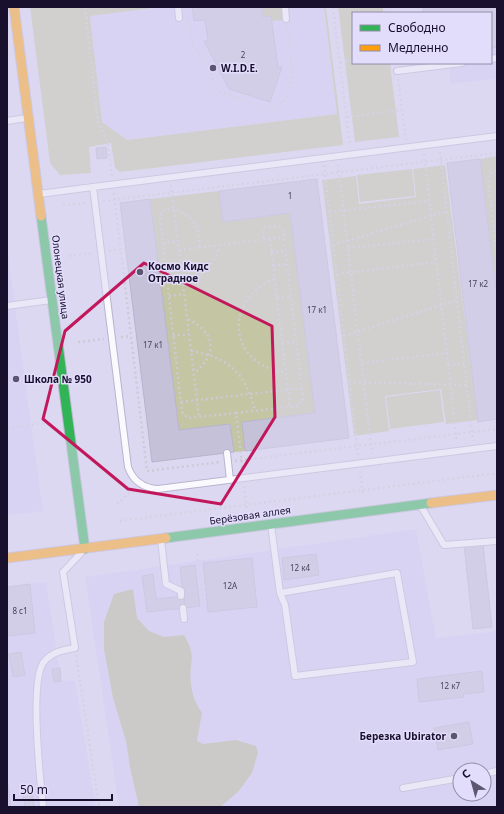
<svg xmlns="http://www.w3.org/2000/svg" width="504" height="814" font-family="'Noto Sans',sans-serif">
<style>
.built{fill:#d4cdf4;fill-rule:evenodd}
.green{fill:#c3c5a3}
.forest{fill:#b5b894}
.building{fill:#c5c1d9;stroke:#b9b4ce}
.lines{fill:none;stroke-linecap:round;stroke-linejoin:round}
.lane-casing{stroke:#b9b4ce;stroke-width:8}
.fast-casing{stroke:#b9b4ce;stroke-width:11}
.slow-casing{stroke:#b9b4ce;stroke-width:11}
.path{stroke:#cccad3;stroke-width:2.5;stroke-dasharray:2 3;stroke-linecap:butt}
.lane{stroke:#faf9fd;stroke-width:6}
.fast{stroke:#30b455;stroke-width:9}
.slow{stroke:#ff9f0a;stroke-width:9}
.marked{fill:none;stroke:#c2185b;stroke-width:3;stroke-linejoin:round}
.poi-dot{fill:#5d5671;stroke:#e3ddfc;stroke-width:1.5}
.labels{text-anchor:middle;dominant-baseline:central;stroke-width:3;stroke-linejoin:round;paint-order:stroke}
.number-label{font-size:8px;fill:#47405b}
.poi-label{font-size:10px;font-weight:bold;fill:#18102c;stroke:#e3ddfc;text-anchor:start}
.street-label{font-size:10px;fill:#18102c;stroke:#e3ddfc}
</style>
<rect width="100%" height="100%" fill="#dcd8f2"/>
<!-- built -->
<path class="built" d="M161 7H262L271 16 272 21 289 8 324 7 337 114 127 140 102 122 90 16Z
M423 7H497V93L495 79 451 84 448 63H491V13H423Z
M7 247 43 511 7 515Z
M416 529 436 638 497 631V807H119L85 577ZM460 770H484V794H460Z
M46 582 61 680 75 681 96 807H7V587Z"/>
<!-- green -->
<path class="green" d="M30 7H161L90 16 102 122 127 140 337 114 324 7H326L343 145 120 172 115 168 111 143 89 147 91 173 60 175 50 163Z
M262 7H293L289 8 290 19 272 21 271 16 263 17Z
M338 7H383V13H353V63H390L399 137 355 142Z
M497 156V297L480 159Z
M445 165 478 420 446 424 441 389 385 396 389 431 354 436 322 180 356 176 359 204 416 197 413 169Z
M412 169 415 196 360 202 357 175Z
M219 191 223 222 290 213 315 413 245 451 234 452 230 424 179 430 150 199Z
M440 390 444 422 390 429 386 397Z"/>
<!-- forest -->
<path class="forest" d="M133 589 137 618 149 631 164 637 184 635C198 658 188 662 191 684 192 695 196 704 202 713L197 741 203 744 236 740 256 746 258 753 252 773 238 792 220 807H139L130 767 126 741 113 698 104 649V622L114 594Z"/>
<!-- building -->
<path class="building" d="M192 7H262L263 17 271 16 278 67H282L270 102 229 89 204 41H208L205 20 194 21Z
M423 7H497V47L491 48V13H423Z
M106 147 107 158 97 159 96 148Z
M480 159 497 297V419L478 422 447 163Z
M317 179 349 438 245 451 242 422 315 413 290 213 223 222 219 191Z
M150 199 179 430 230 424 234 452 152 462 120 203Z
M483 544 492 627 473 629 464 545Z
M316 554 319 575 284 580 282 558Z
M252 558 257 607 208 612 203 563Z
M195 565 200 606 185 608 180 567Z
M153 574 156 599 184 596 185 608 147 612 142 576Z
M30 584 35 633 7 636V587Z
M21 652 25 675 13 677 9 654Z
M60 668 61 681 54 682 52 669Z
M482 671 484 692 463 694 464 697 419 702 417 679Z
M469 722 473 744 438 750 434 728Z
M7 777 11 807H7Z
M31 788 34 807H25L22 789Z"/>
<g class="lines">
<defs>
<path id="lane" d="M178 7 179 18
M285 7 286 19
M491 59 497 58
M397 71 462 63
M7 121 27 118
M497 136 93 187 128 467C133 481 143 488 158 489L497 446
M39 194 93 187
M7 306 51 300
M227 453 230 480
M422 508 444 545 497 541
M271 525 280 593 285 605 295 676 413 662 397 573 280 593
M161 540 166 584 181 591V596
M183 608 184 619
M484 774 497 771
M403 788 460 778
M43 807C40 779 30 684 43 663 51 652 63 650 75 648L63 572 81 553"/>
<path id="fast" d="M41 216 85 549
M166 538 431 503"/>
<path id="slow" d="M14 7 41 216
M431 503 497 495
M7 558 166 538"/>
</defs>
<!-- lane casing -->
<use href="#lane" class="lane-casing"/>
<!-- fast casing -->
<use href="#fast" class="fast-casing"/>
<!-- slow casing -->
<use href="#slow" class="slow-casing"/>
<!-- path -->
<path class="path" d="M85 7 98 123 108 144 112 176
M333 7 350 146
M389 7 390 13
M188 20 193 45 210 66 213 82 219 91 269 110C301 105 290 49 287 27
M340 62 353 60
M398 79 406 140
M347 117 402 110
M440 152 473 441
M424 154 457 443
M324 165 358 456
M338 165 372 454
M497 171 489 174 488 179 497 255
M171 185 199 417
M114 193 147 471 221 462
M103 201 497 153
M491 204 497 203
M63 205 86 203
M329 212 429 201
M270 239 290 407
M163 243 178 241
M333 245 447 211
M199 247C201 226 192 217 174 208L162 211 160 217 182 412 188 418 236 413 243 471
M348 248 434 239
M179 250 284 237
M109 251 120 249
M271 252 286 251
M69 256 94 253
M273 266 287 264
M337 274 436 262
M274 279C222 301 229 365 285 372
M183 285C203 277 214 264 220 245
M169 296 184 294
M277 298 291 297
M188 319C215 333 219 353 194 373
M173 336 189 334
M344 336 457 300
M121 337 130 336
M78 342 104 339
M282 343 297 341
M191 351C229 357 246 374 255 411
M362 363 447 353
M448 365 464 364
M349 382 467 385
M181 402 302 388
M236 413 297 406 303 400 283 229 278 226 265 227 263 232 264 239
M7 428 48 423
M235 461 497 429
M360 471 363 494
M244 486 247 509
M117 504 133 490
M120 521 497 473
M197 554 204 604
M76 655 99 807"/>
<!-- lane -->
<use href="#lane" class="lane"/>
<!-- fast -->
<use href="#fast" class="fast"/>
<!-- slow -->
<use href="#slow" class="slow"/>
</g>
<!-- marked area -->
<path d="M0 0H504V814H0ZM144 263 272 326 275 417 221 504 128 489 43 419 65 331Z" fill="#dcd8f2" fill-opacity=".55" fill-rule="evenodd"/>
<path class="marked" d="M144 263 272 326 275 417 221 504 128 489 43 419 65 331Z"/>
<!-- markers -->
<g class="poi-dot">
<circle cx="213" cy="68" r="4"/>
<circle cx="140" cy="272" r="4"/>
<circle cx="16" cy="379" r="4"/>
<circle cx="454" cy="736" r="4"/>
</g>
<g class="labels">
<!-- number labels -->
<g class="number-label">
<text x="243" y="54">2</text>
<text x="290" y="195">1</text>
<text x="478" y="283">17 к2</text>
<text x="317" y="309">17 к1</text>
<text x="153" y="344">17 к1</text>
<text x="300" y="567">12 к4</text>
<text x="230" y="585">12А</text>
<text x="20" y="610">8 с1</text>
<text x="450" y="685">12 к7</text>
</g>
<!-- poi labels -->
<g class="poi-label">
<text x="221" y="68">W.I.D.E.</text>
<text x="148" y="266">Космо Кидс<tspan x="148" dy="12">Отрадное</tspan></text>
<text x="24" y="379">Школа № 950</text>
<text x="446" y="736" text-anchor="end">Березка Ubirator</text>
</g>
<!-- street labels -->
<g class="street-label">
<text transform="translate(61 277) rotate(83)">Олонецкая улица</text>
<text transform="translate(250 515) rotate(-8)">Берёзовая аллея</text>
</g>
</g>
<!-- border -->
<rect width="504" height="814" fill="none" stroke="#18102c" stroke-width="16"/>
<!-- legend -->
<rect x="352" y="12" width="140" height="52" fill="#e3ddfc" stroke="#928ba9"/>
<rect x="360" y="25" width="20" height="6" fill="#30b455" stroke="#928ba9"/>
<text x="388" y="32" font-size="12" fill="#18102c">Свободно</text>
<rect x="360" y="45" width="20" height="6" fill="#ff9f0a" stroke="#928ba9"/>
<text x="388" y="52" font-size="12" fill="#18102c">Медленно</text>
<!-- north arrow -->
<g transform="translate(472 782) rotate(323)"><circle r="19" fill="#e3ddfc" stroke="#928ba9"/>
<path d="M0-3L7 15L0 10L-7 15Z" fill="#5d5671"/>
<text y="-6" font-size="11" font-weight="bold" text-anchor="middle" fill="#18102c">С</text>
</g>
<!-- scale -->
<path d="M14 794v6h98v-6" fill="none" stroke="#18102c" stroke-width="2"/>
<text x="20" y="794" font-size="12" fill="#18102c" stroke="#e3ddfc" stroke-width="3" paint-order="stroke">50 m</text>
</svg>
